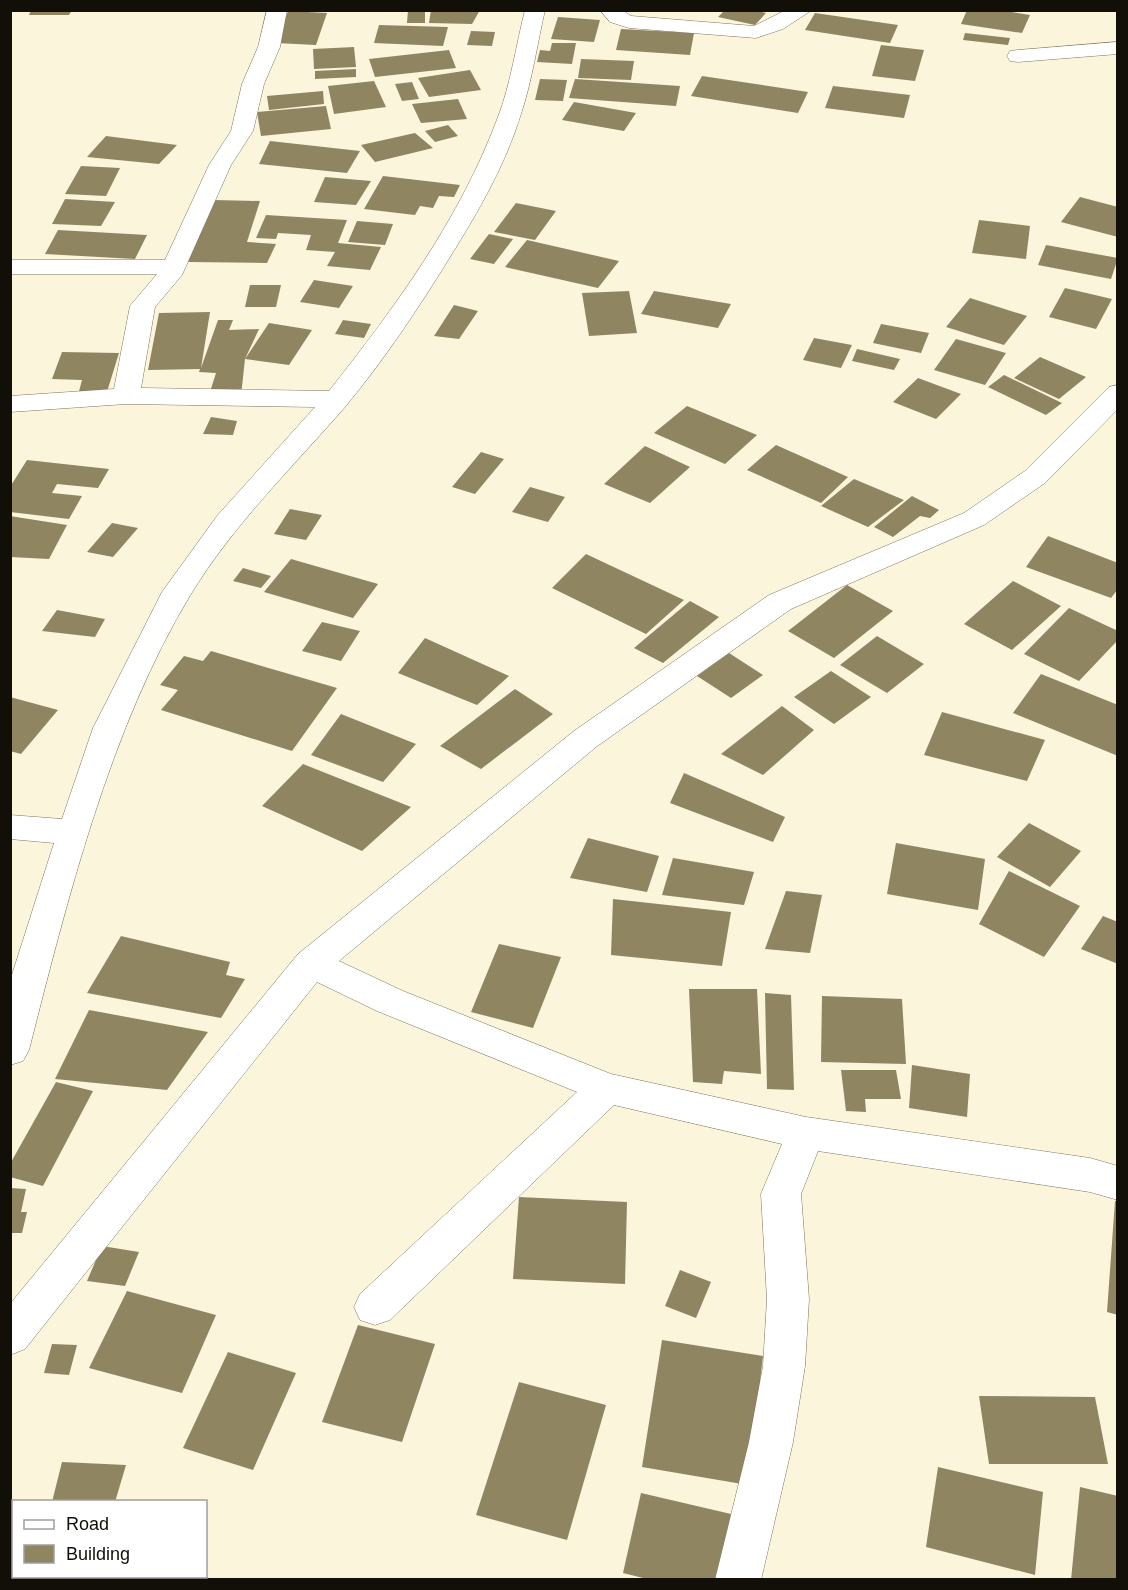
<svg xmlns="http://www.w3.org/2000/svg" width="1128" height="1590" font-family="Helvetica,sans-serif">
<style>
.building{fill:#8f8561}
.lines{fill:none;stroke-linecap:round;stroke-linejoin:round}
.minor-casing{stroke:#7b7660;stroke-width:1}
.minor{fill:#fff;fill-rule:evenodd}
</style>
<rect width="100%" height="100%" fill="#fbf5dc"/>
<!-- building -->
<path class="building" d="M31 10H72L69 15H29Z
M408 10H425V23H407Z
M431 10H480L472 24 429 23Z
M725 10H755L766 13 755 25 718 17Z
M967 10H999L1030 15 1022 33 961 24Z
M288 11 327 13 316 45 276 43Z
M815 13 898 25 890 43 805 30Z
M558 17 600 20 594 42 551 39Z
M379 25 448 27 443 46 374 43Z
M621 29 694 33 690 55 616 50Z
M471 31 495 32 492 46 467 45Z
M965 33 1010 38 1008 45 963 40Z
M552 43H576L572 64 537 62 540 50 550 51Z
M881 45 924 50 915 81 872 76Z
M354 47 356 67 314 69 313 49Z
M449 50 456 68 375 77 369 59Z
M581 59 634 61 631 80 578 78Z
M356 69V77L315 79V71Z
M470 70 481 90 429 97 418 78Z
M702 76 808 92 798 113 691 96Z
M540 79 567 80 563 101 535 100Z
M575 79 680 86 676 106 569 98Z
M374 81 386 107 334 114 328 86Z
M412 82 419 99 402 101 395 84Z
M833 86 910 95 904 118 825 108Z
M323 91 324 104 269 110 267 96Z
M458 99 467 119 421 123 412 104Z
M574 102 636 113 624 131 562 120Z
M326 106 331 129 261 136 257 112Z
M448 125 458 136 435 142 425 131Z
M415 133 433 148 375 162 361 145Z
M106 136 177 145 159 164 87 157Z
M270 141 360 151 347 173 259 164Z
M81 166 120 168 106 196 65 194Z
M383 176 460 185 454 197 439 196 433 208 420 206 415 215 364 209Z
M325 177 371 181 356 205 314 202Z
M1080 197 1118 207V237L1061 222Z
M65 199 115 202 101 226 52 224Z
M214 200 260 201 247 242 276 244 267 263 188 262 194 239Z
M516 203 556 211 535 240 494 232Z
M266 215 347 220 338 243 381 247 370 270 327 266 335 252 306 250 311 235 278 233 276 239 256 238Z
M979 220 1030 226 1026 259 972 253Z
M357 221 393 224 385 245 348 242Z
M58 230 147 235 135 259 45 254Z
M489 234 513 239 494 264 470 259Z
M527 240 619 261 598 288 505 267Z
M1046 245 1118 258 1111 279 1038 265Z
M314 280 353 286 339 308 300 302Z
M250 285H281L276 307H245Z
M1065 288 1112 299 1096 329 1049 317Z
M629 291 637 333 589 336 582 293Z
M654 291 731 304 718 328 641 314Z
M970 298 1027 316 1004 345 946 327Z
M454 305 478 311 459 339 434 336Z
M210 312 201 368 218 320H233L229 330 259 329 245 359 269 323 312 330 289 365 245 359 241 396 209 395 216 373 199 372 200 369 148 370 159 313Z
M343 320 371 324 364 338 335 334Z
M881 324 929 333 921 353 873 343Z
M814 338 852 345 841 368 803 360Z
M956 339 1006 353 985 385 934 370Z
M857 349 900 359 894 370 852 361Z
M62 352 119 353 106 395H78L82 380 52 379Z
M1040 357 1086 377 1059 399 1014 378Z
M1004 375 1062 403 1046 415 988 387Z
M918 378 961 394 936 419 893 402Z
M687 406 757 435 725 464 654 433Z
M211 417 237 421 233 435 203 434Z
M776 445 848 477 821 503 747 470Z
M645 446 690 467 650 503 604 484Z
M481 452 504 459 475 494 452 487Z
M27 460 109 469 98 488 57 484 52 493 82 496 69 519 10 512V487Z
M854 479 904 500 868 527 821 506Z
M530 487 565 497 548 522 512 512Z
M912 496 939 510 930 518 920 516 893 537 874 527Z
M290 509 322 515 306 540 274 534Z
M10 516 67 525 49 559 10 557Z
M112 523 138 528 113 557 87 552Z
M1048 536 1118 563V589L1111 598 1026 567Z
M586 554 684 600 646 634 552 588Z
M291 559 378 584 353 618 264 592Z
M243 568 271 576 261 588 233 581Z
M1013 581 1061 606 1012 650 964 624Z
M847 585 893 611 834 658 788 631Z
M690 601 719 617 663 663 634 648Z
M1069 608 1118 631V640L1079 681 1024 654Z
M57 610 105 619 95 637 42 631Z
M322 622 360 631 341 661 302 651Z
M877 636 924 664 887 693 840 665Z
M425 638 509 676 477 705 398 673Z
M211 651 337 688 292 751 161 710 178 690 160 685 184 656 203 661Z
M729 653 763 675 731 698 697 676Z
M831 671 871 697 834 724 794 697Z
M1041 674 1118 705V756L1013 713Z
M515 689 553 714 481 769 440 746Z
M10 697 58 710 21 754 10 751Z
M782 706 814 730 763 775 721 754Z
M942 712 1045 740 1027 781 924 755Z
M341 714 416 744 383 782 311 755Z
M303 764 411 807 362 851 262 806Z
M684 773 785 817 773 842 670 803Z
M1029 823 1081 851 1050 887 997 857Z
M588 838 659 856 647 892 570 878Z
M896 843 985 859 978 910 887 894Z
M673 858 754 872 744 905 662 895Z
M1009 871 1080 906 1044 957 979 924Z
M786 891 822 895 810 953 765 949Z
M613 899 731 912 722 966 611 955Z
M1103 916 1118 922V964L1081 949Z
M121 936 230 962 226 975 245 979 221 1018 87 993Z
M499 944 561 957 533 1028 471 1012Z
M689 989H757L761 1074 724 1071 722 1084 693 1082Z
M765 993 791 995 794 1090 767 1089Z
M822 996 902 999 906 1064 821 1062Z
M89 1010 208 1032 167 1090 55 1079Z
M912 1065 970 1074 967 1117 909 1108Z
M841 1070H896L901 1099H865L866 1112 846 1111Z
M56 1082 93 1091 43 1186 10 1177V1164Z
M10 1188 26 1189 21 1212H27L22 1233H10Z
M519 1197 627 1202 625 1284 513 1279Z
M1115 1201H1118V1315L1107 1312Z
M102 1246 139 1252 125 1286 87 1281Z
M680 1270 711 1282 696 1318 665 1306Z
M127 1291 216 1315 182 1393 89 1368Z
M358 1325 435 1344 402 1442 322 1422Z
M662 1340 763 1356 748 1485 642 1467Z
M52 1344 77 1345 69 1375 44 1373Z
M228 1352 296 1373 253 1470 183 1448Z
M519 1382 606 1405 567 1540 476 1515Z
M979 1396 1095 1397 1108 1464H989Z
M62 1462 126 1465 115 1502H52Z
M938 1467 1043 1492 1035 1575 926 1547Z
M1080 1487 1118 1496V1580H1071Z
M641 1493 731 1514 718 1580H651L623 1573Z"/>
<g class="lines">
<defs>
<path id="minor" d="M267 10H287L280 47 264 84 253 131 231 165 182 275 155 307 141 388 329 391C396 306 460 219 498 117 511 83 516 45 525 10H545C537 45 532 81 521 114 505 166 478 212 450 257 418 309 384 360 345 407 292 468 233 525 191 594 110 727 67 901 29 1050L23 1061 10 1065V981L54 843 10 839V815L62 819 93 728 162 592 217 516 315 407 126 404 10 412V396L114 389 130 306 157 274H10V260H165L209 165 231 131 242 84 258 47Z
M600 10H622L631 16 754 26 786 10H812L783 29 756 38 629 28 610 22Z
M1118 42V54L1018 62 1010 61 1007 56 1010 51 1018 50Z
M1118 385V409L1045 483 984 525 791 609 596 747 339 961 403 991 611 1074 806 1117 1090 1158 1118 1166V1200L1090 1192 818 1151 801 1194 809 1299 805 1366 793 1442 761 1580H715L749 1442 763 1366 767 1299 761 1194 782 1144 614 1105 390 1320 375 1325 360 1320 354 1307 360 1294 577 1092 377 1011 317 982 25 1349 10 1355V1304L298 954 574 731 769 595 964 513 1025 471 1109 387Z"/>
</defs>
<!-- minor casing -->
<use href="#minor" class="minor-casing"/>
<!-- minor -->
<use href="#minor" class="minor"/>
</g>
<!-- border -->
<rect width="1128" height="1590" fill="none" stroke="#110f07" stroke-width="24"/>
<!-- legend -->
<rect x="12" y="1500" width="195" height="78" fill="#ffffff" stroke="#a09f9c" stroke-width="1.5"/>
<rect x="24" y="1520" width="30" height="9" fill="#ffffff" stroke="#a09f9c" stroke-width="1.5"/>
<text x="66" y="1530" font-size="18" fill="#110f07">Road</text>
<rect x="24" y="1545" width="30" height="18" fill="#8f8561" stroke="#a09f9c" stroke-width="1.5"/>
<text x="66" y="1560" font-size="18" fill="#110f07">Building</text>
</svg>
